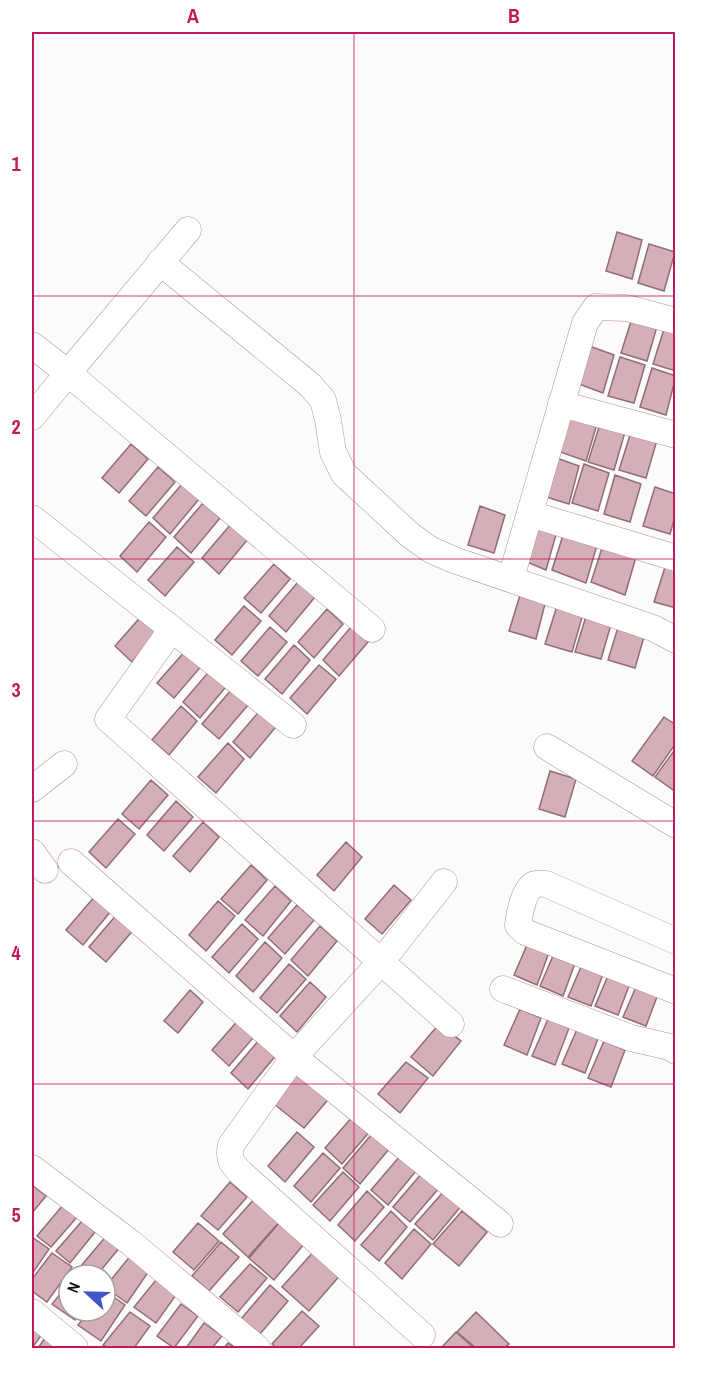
<svg xmlns="http://www.w3.org/2000/svg" width="707" height="1380" font-family="'Archivo Narrow',sans-serif">
<style>
.building{fill:#d5afb8;stroke:#916e77;stroke-width:1.5}
.lines{fill:none;stroke-linecap:round;stroke-linejoin:round}
.street-casing{stroke:#b58f8b;stroke-width:27}
.street{stroke:#fff;stroke-width:26}
.grid{fill:none;stroke:#c2185b;stroke-width:1.5;stroke-opacity:0.55}
.neatline{fill:none;stroke:#c2185b;stroke-width:2}
.grid-label{font-size:20px;text-anchor:middle;font-weight:bold;fill:#c2185b}
</style>
<rect width="100%" height="100%" fill="#fbfbfb"/>
<!-- building -->
<path class="building" d="M617 232 642 240 632 279 606 271Z
M649 244 675 252 664 291 638 283Z
M633 315 658 323 647 361 621 353Z
M665 326 676 329V371L653 364Z
M584 344 614 355 603 393 571 381Z
M620 357 645 365 634 403 608 396Z
M652 368 676 376 666 415 640 407Z
M564 411 597 424 586 461 552 449Z
M600 424 625 432 614 470 588 462Z
M631 432 657 440 646 478 619 470Z
M131 444 148 459 119 493 102 478Z
M554 457 579 466 569 504 543 496Z
M584 464 609 473 598 511 572 503Z
M158 467 175 482 146 516 129 501Z
M615 475 641 484 630 522 604 514Z
M182 484 199 499 170 534 153 518Z
M655 487 676 494V513L670 534 643 526Z
M203 503 220 518 191 553 174 537Z
M480 506 505 515 494 553 468 545Z
M149 522 166 537 137 572 120 556Z
M533 522 557 531 546 570 520 559Z
M231 524 248 539 219 574 202 558Z
M564 532 597 545 586 583 552 570Z
M603 545 636 557 625 595 591 582Z
M177 547 194 562 165 596 148 580Z
M274 564 290 579 261 613 244 598Z
M666 564 676 567V608L654 602Z
M298 582 315 597 286 632 269 616Z
M521 592 546 600 536 639 509 631Z
M244 606 261 621 232 655 215 640Z
M557 606 583 614 572 652 545 644Z
M327 609 343 624 314 658 298 642Z
M144 613 161 628 132 662 115 646Z
M587 613 612 621 601 659 575 652Z
M620 621 646 630 635 668 608 660Z
M270 627 287 642 258 676 241 661Z
M351 627 368 642 339 676 323 660Z
M294 645 310 660 282 694 265 679Z
M187 649 203 664 174 698 157 683Z
M319 665 336 679 307 714 290 698Z
M212 668 229 683 200 718 183 702Z
M231 690 248 705 219 739 202 724Z
M181 706 197 721 169 755 152 740Z
M262 708 279 723 250 758 233 742Z
M664 717 676 725V743L653 776 632 761Z
M228 743 244 759 216 793 198 777Z
M676 748V792L655 777Z
M550 771 576 779 565 817 539 809Z
M151 780 168 795 139 829 122 814Z
M176 801 193 817 164 851 147 835Z
M118 819 135 834 106 868 89 852Z
M203 822 219 837 190 872 173 856Z
M346 842 362 857 334 891 317 875Z
M251 865 267 880 238 914 221 899Z
M394 885 411 900 382 934 365 919Z
M275 886 291 901 263 936 245 920Z
M95 896 111 911 83 945 66 930Z
M218 901 235 916 206 951 189 935Z
M297 905 314 920 285 954 268 938Z
M118 913 135 928 106 962 89 947Z
M242 924 258 939 229 973 212 957Z
M320 926 337 941 308 976 291 960Z
M530 938 551 947 537 985 514 975Z
M265 942 282 958 253 992 236 976Z
M556 949 577 958 563 996 540 986Z
M584 960 605 969 591 1006 568 997Z
M289 964 306 979 277 1013 260 998Z
M611 969 632 978 618 1015 595 1006Z
M639 980 660 989 646 1026 623 1017Z
M310 982 326 997 297 1032 280 1016Z
M190 990 203 1002 178 1033 164 1021Z
M520 1009 541 1018 527 1055 504 1045Z
M241 1017 258 1032 229 1066 212 1050Z
M548 1019 569 1028 555 1065 532 1056Z
M439 1024 461 1041 433 1076 411 1057Z
M578 1027 599 1036 585 1073 562 1064Z
M260 1039 277 1054 248 1089 231 1073Z
M604 1041 625 1050 611 1087 588 1078Z
M406 1062 428 1078 400 1113 378 1094Z
M298 1066 332 1095 304 1128 269 1100Z
M354 1115 371 1130 342 1164 325 1148Z
M297 1132 314 1147 285 1182 268 1166Z
M372 1134 389 1149 360 1184 343 1168Z
M323 1153 340 1168 311 1202 294 1186Z
M400 1156 416 1171 388 1205 371 1190Z
M343 1172 359 1187 330 1221 313 1205Z
M422 1173 439 1188 410 1222 393 1207Z
M230 1182 247 1197 218 1230 201 1216Z
M32 1185 46 1196 32 1213Z
M445 1190 462 1205 433 1240 415 1224Z
M367 1191 384 1207 355 1241 338 1225Z
M256 1197 281 1220 248 1257 223 1234Z
M63 1205 77 1217 51 1247 37 1236Z
M391 1211 407 1227 379 1261 361 1245Z
M462 1211 487 1232 459 1266 433 1244Z
M82 1221 95 1232 70 1263 56 1251Z
M198 1223 219 1241 194 1270 173 1252Z
M279 1223 304 1244 274 1280 249 1258Z
M414 1229 431 1244 402 1279 385 1263Z
M107 1235 120 1247 97 1275H92L81 1266Z
M32 1237 49 1249 32 1274Z
M221 1242 239 1257 209 1291 192 1276Z
M315 1250 342 1273 309 1311 282 1287Z
M52 1253 72 1267 47 1302 32 1291V1279Z
M132 1254 151 1268 127 1303 105 1287Z
M250 1264 267 1278 238 1312 220 1297Z
M161 1274 181 1288 156 1323 134 1307Z
M69 1283V1311H81L75 1320 52 1304Z
M270 1285 288 1301 260 1334 241 1319Z
M105 1291 125 1305 101 1341 78 1325 89 1311H105Z
M181 1304 198 1316 174 1348 157 1336Z
M302 1311 319 1326 299 1348H277L272 1344Z
M130 1312 150 1326 134 1348H108L103 1345Z
M476 1312 509 1344 504 1348H476L457 1332Z
M204 1323 222 1336 212 1348H186Z
M32 1325 43 1333 32 1348Z
M456 1332 474 1348H441Z
M45 1338 60 1348H38Z
M228 1343 236 1348H224Z"/>
<g class="lines">
<defs>
<path id="street" d="M160 262 310 385 323 400 328 420 333 452 344 474 410 535 431 550 454 560 653 628 676 640
M32 345 68 373 188 230
M561 404 676 435
M32 417 68 373 372 629
M530 514 676 558
M32 518 293 725
M511 578 585 323 596 307 627 308 676 321
M172 629 108 719 451 1024
M547 747 676 825
M32 789 64 764
M32 852 45 870
M71 862 294 1057 500 1224
M676 941 546 884C544 884 537 883 535 884 524 888 519 915 518 925L525 932 676 991
M503 989 631 1038 670 1047 676 1051
M32 1168 131 1243 257 1348
M32 1312 75 1348
M422 1335 241 1173C231 1163 228 1158 231 1145L294 1057 381 962 444 882"/>
</defs>
<!-- street casing -->
<use href="#street" class="street-casing"/>
<!-- street -->
<use href="#street" class="street"/>
</g>
<!-- grid -->
<path class="grid" d="M354 32V1348M32 296H676M32 559H676M32 821H676M32 1084H676"/>
<!-- border -->
<rect width="707" height="1380" fill="none" stroke="#ffffff" stroke-width="66"/>
<!-- north arrow -->
<g transform="translate(87 1293) rotate(292)"><circle r="28" fill="#ffffff" stroke="#a5a09f" stroke-width="1.5"/>
<path d="M0-4.5L10 22L0 15L-10 22Z" fill="#4055c8"/>
<text y="-9" font-size="16" font-weight="bold" text-anchor="middle" fill="#1f1110">N</text>
</g>
<rect x="33" y="33" width="641" height="1314" class="neatline"/>
<g class="grid-label">
<text x="193" y="23">A</text>
<text x="514" y="23">B</text>
<text x="16" y="171">1</text>
<text x="16" y="434">2</text>
<text x="16" y="697">3</text>
<text x="16" y="960">4</text>
<text x="16" y="1222">5</text>
</g>
</svg>
